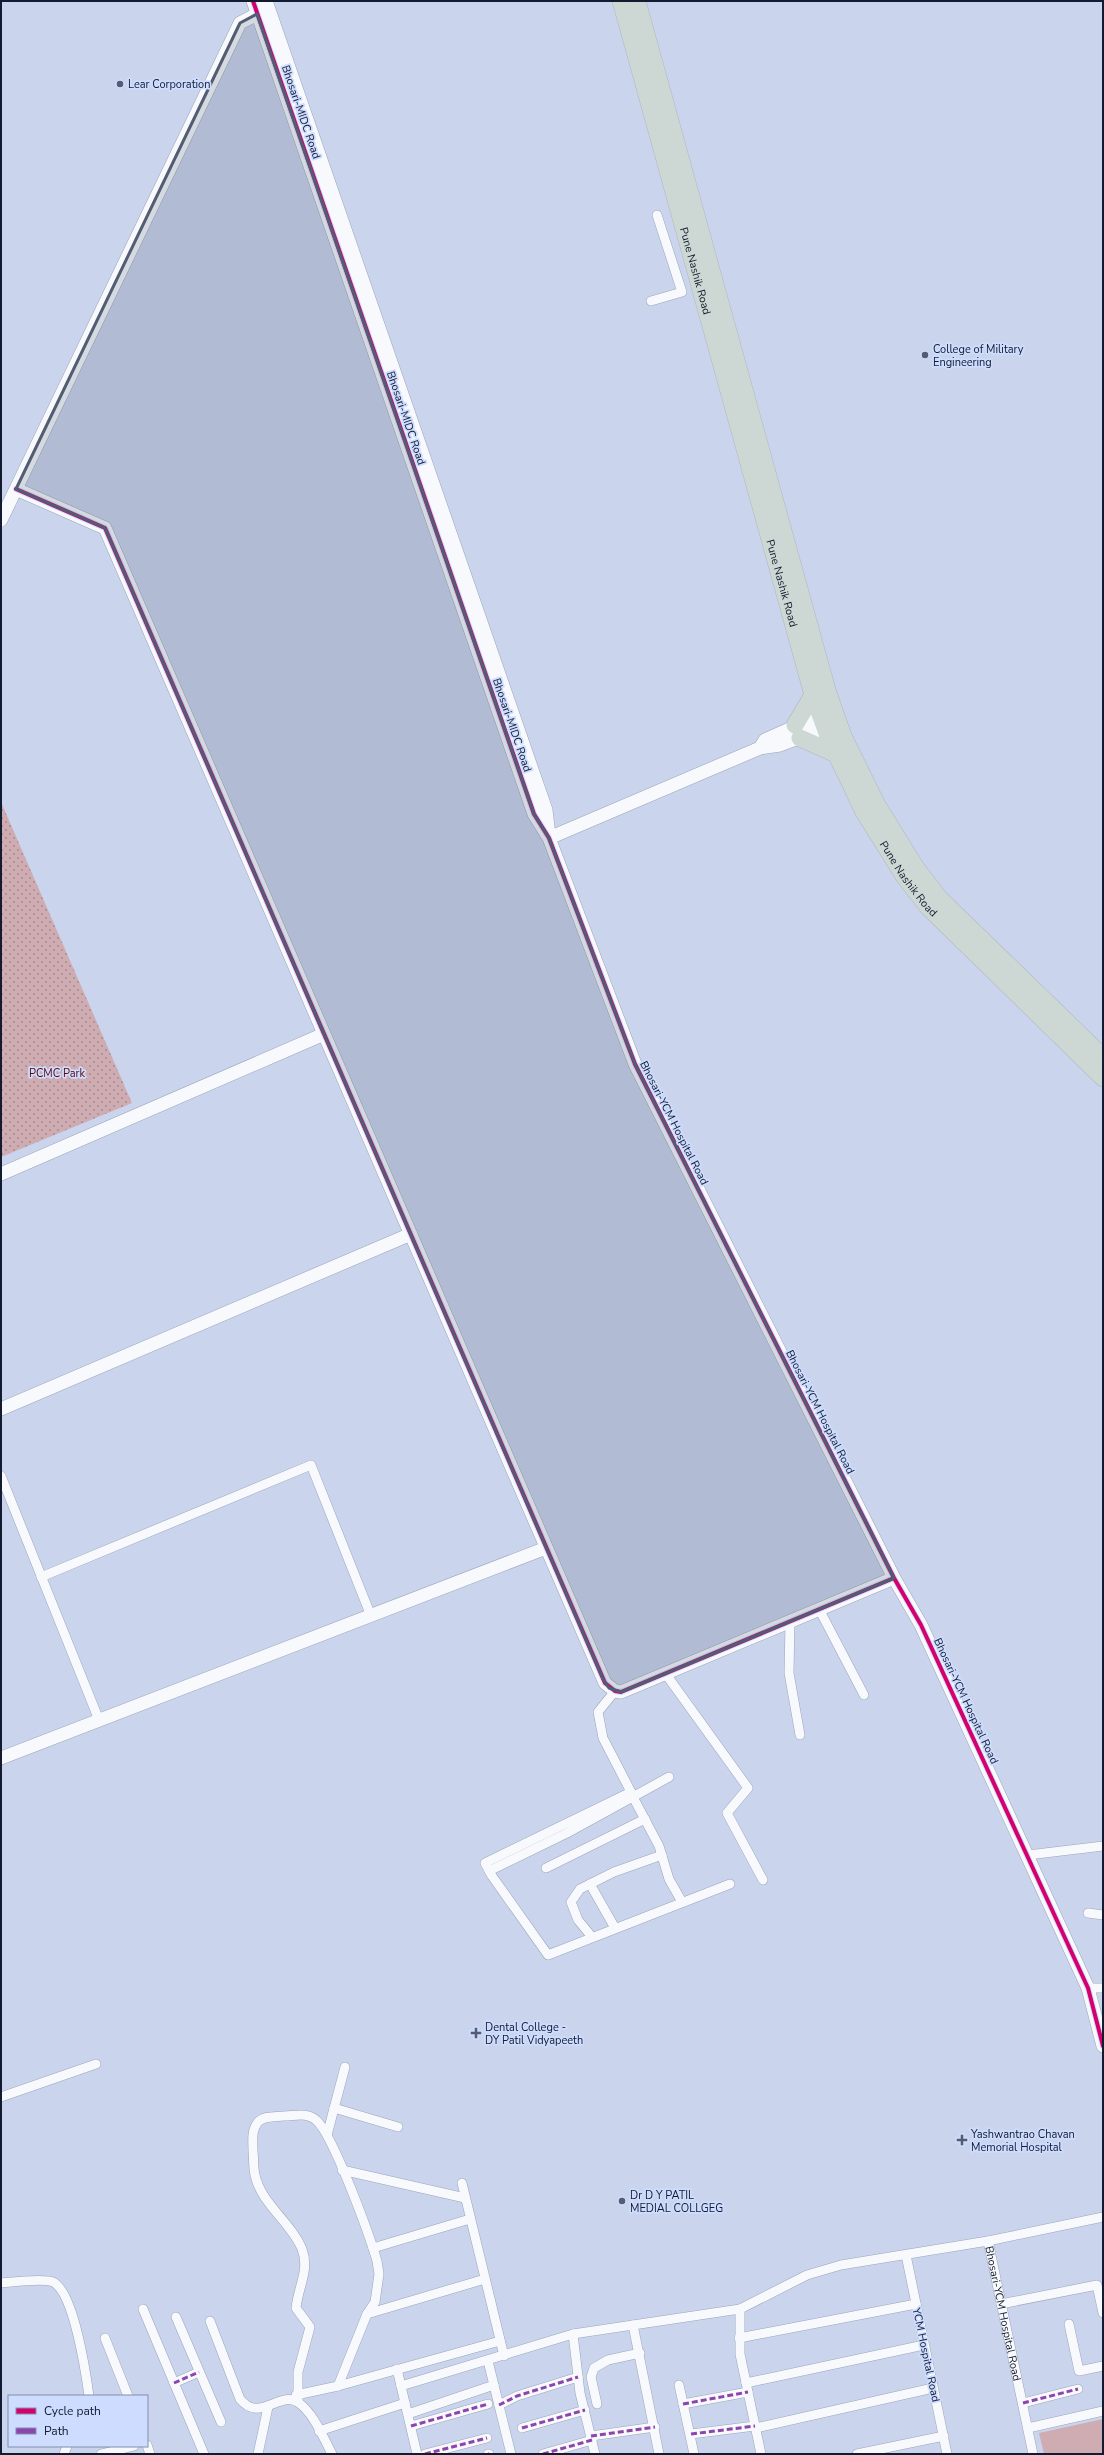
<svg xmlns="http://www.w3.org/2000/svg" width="1104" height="2455" font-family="'Nunito Sans',sans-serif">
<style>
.park{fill:url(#park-dots)}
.pitch{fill:#cfabb2}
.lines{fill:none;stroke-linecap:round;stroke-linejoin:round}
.street-casing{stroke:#9ba4b9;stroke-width:10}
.secondary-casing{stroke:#9ba4b9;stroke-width:14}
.highway-casing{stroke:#b0b6c3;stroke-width:18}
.street{stroke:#f7f9fc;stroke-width:9}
.secondary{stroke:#f7f9fc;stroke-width:13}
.highway{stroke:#cdd7d3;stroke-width:17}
.quiet{stroke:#8e44ad;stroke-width:3;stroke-dasharray:6 3;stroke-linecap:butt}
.cycleway-casing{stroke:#cddcff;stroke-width:6}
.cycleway{stroke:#d6006c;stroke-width:4}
.marked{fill:#525c72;fill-opacity:0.2;stroke:#525c72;stroke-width:3;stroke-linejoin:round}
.poi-dot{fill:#525c72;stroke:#cddcff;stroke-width:1.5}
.labels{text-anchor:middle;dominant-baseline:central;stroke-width:3.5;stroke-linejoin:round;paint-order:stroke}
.poi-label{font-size:11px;fill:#121b2f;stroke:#cddcff;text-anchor:start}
.street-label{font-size:11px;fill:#121b2f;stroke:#cddcff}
.park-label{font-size:11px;fill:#5c0609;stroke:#cddcff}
</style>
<defs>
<pattern id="park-dots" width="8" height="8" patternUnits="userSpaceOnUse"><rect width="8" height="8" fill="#cfabb2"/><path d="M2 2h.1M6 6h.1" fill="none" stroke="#a78a91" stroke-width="1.8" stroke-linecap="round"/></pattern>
</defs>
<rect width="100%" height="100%" fill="#cad5ed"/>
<!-- park -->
<path class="park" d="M1 802 132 1103 1 1157Z"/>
<!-- pitch -->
<path class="pitch" d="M1103 2419V2454H1044L1039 2433Z"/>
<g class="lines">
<defs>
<g id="street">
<path d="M651 301 682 292 657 215"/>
<path d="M1 1476 99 1720"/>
<path d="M41 1577 311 1465 371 1616"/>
<path d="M819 1609 864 1695"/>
<path d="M790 1622 789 1673 800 1735"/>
<path d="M665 1673 748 1788 727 1813 763 1880"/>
<path d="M615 1691 598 1712 603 1738 631 1792 485 1863 492 1876 548 1955 730 1884"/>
<path d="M633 1797 659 1846 669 1879 682 1902"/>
<path d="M1028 1855 1103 1846"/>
<path d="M546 1868 645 1819"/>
<path d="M489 1871 567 1833 669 1777"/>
<path d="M590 1884 615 1928"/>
<path d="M1088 1913 1103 1915"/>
<path d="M592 1937 578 1920 571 1902 580 1889 614 1872 662 1855"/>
<path d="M1088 1988H1103"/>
<path d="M1 2097 96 2064"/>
<path d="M334 2108 398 2127"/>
<path d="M327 2135 345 2067"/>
<path d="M342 2170 465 2198"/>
<path d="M462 2183 504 2356"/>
<path id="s1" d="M988 2241 1033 2454"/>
<path d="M373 2248 470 2219"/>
<path d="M906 2255 947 2454"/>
<path d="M1 2283C12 2282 44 2278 53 2282 74 2292 86 2374 89 2396"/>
<path d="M1001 2304 1097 2285 1103 2313"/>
<path d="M143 2309 204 2454"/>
<path d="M740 2309V2354L761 2454"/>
<path d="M367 2314 485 2279"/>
<path d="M176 2317 221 2422"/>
<path d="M210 2321 240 2399C260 2424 280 2389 299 2403 314 2414 323 2437 332 2454"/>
<path d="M1069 2324 1079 2371 1103 2366"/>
<path d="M633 2325 659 2454"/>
<path d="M573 2334 580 2393 595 2454"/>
<path d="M105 2338 128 2396"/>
<path d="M739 2338 916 2304"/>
<path d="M488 2361 511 2454"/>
<path d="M397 2369 417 2454"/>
<path d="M174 2383 199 2372"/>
<path d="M746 2383 924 2345"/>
<path d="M679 2385 694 2454"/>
<path d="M401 2386 573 2334 740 2309 807 2275 841 2265 988 2241 1103 2217"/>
<path d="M296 2395 338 2386 500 2341"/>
<path d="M298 2402V2372L310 2327 296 2308C298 2287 310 2270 302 2249 291 2222 261 2204 255 2175 253 2167 254 2159 253 2151 253 2140 251 2131 258 2122 264 2115 276 2117 284 2116 295 2116 307 2112 316 2120 333 2134 370 2237 377 2261L379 2274 375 2302 367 2314 338 2386"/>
<path d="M1023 2403 1078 2389"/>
<path d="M597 2404 591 2377 594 2368 608 2360 640 2353"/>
<path d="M683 2404 748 2392"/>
<path d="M499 2405 517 2396 578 2377"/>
<path d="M408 2414 494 2385"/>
<path d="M411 2426 488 2404"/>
<path d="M522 2428 585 2410"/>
<path d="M756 2428 933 2388"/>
<path d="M1028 2428 1103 2411"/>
<path d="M319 2431 405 2403"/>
<path d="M691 2434 755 2426"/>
<path d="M591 2436 655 2427"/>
<path d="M147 2445 150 2454"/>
<path d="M64 2454 67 2446"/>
<path d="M101 2454 134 2446"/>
<path d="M258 2454 268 2407"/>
<path d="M425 2454 487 2438"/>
<path d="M488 2454H489"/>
<path d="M543 2454 592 2440"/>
<path d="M857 2454 944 2436"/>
</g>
<path id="secondary" d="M253 1 534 814 549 838 635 1064 894 1578 921 1625 1088 1988 1103 2046
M266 1 546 810 549 835
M16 489 105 528 605 1683 615 1691 621 1692 894 1578
M1 520 240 23 265 10
M760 748 765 740 828 712
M549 838 760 748 780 745 833 725
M1 1174 324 1034
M1 1409 411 1234
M1 1758 546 1548"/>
<g id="highway">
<path id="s2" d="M621 1 813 695 830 741 864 812 904 876 928 907 1103 1078"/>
<path d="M637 1 827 690 843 736 877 805 916 868 939 898 1103 1057"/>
<path d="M795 725 813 695"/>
<path d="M800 738 836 754"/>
</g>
</defs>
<!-- street casing -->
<use href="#street" class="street-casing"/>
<!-- secondary casing -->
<use href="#secondary" class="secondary-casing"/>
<!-- highway casing -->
<use href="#highway" class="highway-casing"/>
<!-- street -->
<use href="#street" class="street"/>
<!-- secondary -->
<use href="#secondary" class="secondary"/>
<!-- highway -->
<use href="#highway" class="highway"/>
<!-- quiet -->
<path class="quiet" d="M174 2383 199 2372
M1023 2403 1078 2389
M683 2404 748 2392
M499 2405 517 2396 578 2377
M411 2426 488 2404
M522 2428 585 2410
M691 2434 755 2426
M591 2436 655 2427
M425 2454 487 2438
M488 2454H489
M543 2454 592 2440"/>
<defs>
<path id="cycleway" d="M253 1 534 814 549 838 635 1064 894 1578 921 1625 1088 1988 1103 2046
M16 489 105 528 605 1683 615 1691 621 1692 894 1578"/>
</defs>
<!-- cycleway casing -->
<use href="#cycleway" class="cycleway-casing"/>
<!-- cycleway -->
<use href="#cycleway" class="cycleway"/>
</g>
<!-- marked area -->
<path class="marked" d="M257 14 534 814 549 838 635 1064 894 1578 621 1692 609 1688 603 1679 105 528 16 489 240 23Z"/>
<!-- markers -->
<g class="poi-dot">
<circle cx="120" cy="84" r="4"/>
<circle cx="925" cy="355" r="4"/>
<path d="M474 2027h4v4h4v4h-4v4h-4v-4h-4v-4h4z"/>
<path d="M960 2134h4v4h4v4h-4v4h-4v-4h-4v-4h4z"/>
<circle cx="622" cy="2201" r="4"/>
</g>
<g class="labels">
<!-- poi labels -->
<g class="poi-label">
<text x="128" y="84">Lear Corporation</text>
<text x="933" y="349">College of Military<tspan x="933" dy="13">Engineering</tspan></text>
<text x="485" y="2027">Dental College -<tspan x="485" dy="13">DY Patil Vidyapeeth</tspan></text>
<text x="971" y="2134">Yashwantrao Chavan<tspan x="971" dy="13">Memorial Hospital</tspan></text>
<text x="630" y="2195">Dr D Y PATIL<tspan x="630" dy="13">MEDIAL COLLGEG</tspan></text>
</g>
<!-- street labels -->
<g class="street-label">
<text transform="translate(301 112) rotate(71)">Bhosari-MIDC Road</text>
<text stroke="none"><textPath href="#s2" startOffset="280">Pune Nashik Road</textPath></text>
<text transform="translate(406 418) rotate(71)">Bhosari-MIDC Road</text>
<text stroke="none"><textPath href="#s2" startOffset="604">Pune Nashik Road</textPath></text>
<text transform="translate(512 725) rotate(71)">Bhosari-MIDC Road</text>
<text stroke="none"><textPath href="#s2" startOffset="928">Pune Nashik Road</textPath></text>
<text transform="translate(674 1123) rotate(63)">Bhosari-YCM Hospital Road</text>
<text transform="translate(820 1412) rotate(63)">Bhosari-YCM Hospital Road</text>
<text transform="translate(966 1701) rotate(65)">Bhosari-YCM Hospital Road</text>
<text stroke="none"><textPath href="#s1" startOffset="74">Bhosari-YCM Hospital Road</textPath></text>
<text transform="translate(926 2355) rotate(78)">YCM Hospital Road</text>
</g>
<!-- park labels -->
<g class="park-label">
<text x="57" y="1073">PCMC Park</text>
</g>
</g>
<!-- border -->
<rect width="1104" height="2455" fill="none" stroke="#121b2f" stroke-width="4"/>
<!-- legend -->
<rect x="8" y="2395" width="140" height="52" fill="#cddcff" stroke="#828fac"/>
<rect x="16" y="2408" width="20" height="6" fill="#d6006c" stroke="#828fac"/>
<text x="44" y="2415" font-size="12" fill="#121b2f">Cycle path</text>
<rect x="16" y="2428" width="20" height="6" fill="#8e44ad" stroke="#828fac"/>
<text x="44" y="2435" font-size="12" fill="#121b2f">Path</text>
</svg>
